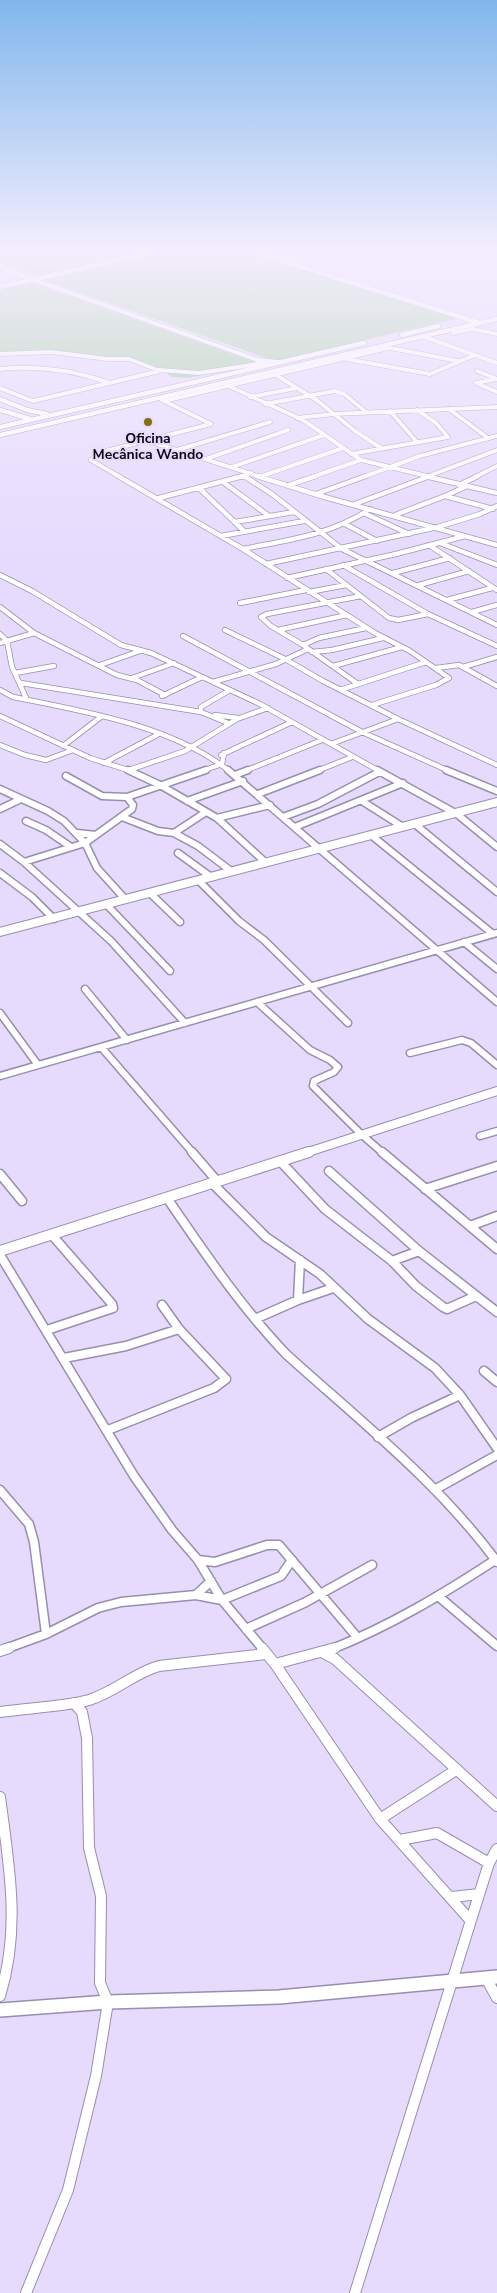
<svg xmlns="http://www.w3.org/2000/svg" width="497" height="2293" font-family="'Nunito Sans',sans-serif">
<style>
.green{fill:#a2cc9d}
.lines{fill:none;stroke-linecap:round;stroke-linejoin:round}
.minor-far4-casing{stroke:#998eae;stroke-width:5}
.minor-far3-casing{stroke:#998eae;stroke-width:6}
.minor-far2-casing{stroke:#998eae;stroke-width:9}
.minor-far1-casing{stroke:#998eae;stroke-width:11}
.minor-casing{stroke:#998eae;stroke-width:12}
.tertiary-far3-casing{stroke:#998eae;stroke-width:5.5}
.tertiary-far2-casing{stroke:#998eae;stroke-width:10}
.tertiary-far1-casing{stroke:#998eae;stroke-width:12}
.tertiary-casing{stroke:#998eae;stroke-width:16}
.minor-far4{stroke:#fff;stroke-width:4}
.minor-far3{stroke:#fff;stroke-width:4.5}
.minor-far2{stroke:#fff;stroke-width:6}
.minor-far1{stroke:#fff;stroke-width:8}
.minor{stroke:#fff;stroke-width:10}
.tertiary-far3{stroke:#fff;stroke-width:4.5}
.tertiary-far2{stroke:#fff;stroke-width:8}
.tertiary-far1{stroke:#fff;stroke-width:10}
.tertiary{stroke:#fff;stroke-width:13}
.poi-dot{fill:#846e0c;stroke:#e6dafd;stroke-width:2}
.labels{text-anchor:middle;dominant-baseline:central;stroke-width:4;stroke-linejoin:round;paint-order:stroke}
.far-poi-label{font-size:14px;font-weight:bold;fill:#0d0914;stroke:#e6dafd}
</style>
<rect width="100%" height="100%" fill="#e6dafd"/>
<!-- green -->
<path class="green" d="M0 250H151L39 276 0 263Z
M172 250H243L460 318 275 361 43 280Z
M32 283 261 364 188 378 172 377 164 372 127 358 30 352 0 355V290Z"/>
<g class="lines">
<defs>
<path id="minor-far4" d="M0 268 258 360 278 362
M453 333 473 329 497 334
M422 336 497 363
M385 347 458 361
M0 354 51 352 108 359H129L160 371 33 401 0 388
M346 359 430 374 475 355
M0 369C39 365 73 370 110 383
M159 370 199 373 264 363
M477 371 495 378
M276 375 318 401 355 431 381 448
M497 379 476 383 497 392
M222 383 303 420 361 460 431 477
M250 397 297 388
M162 400 211 424
M164 401 388 348
M265 404 335 391 344 394 366 412
M449 409 488 438
M390 411 417 442
M297 418 334 414 497 407
M148 441 261 477
M177 450 270 422
M351 454 448 437 436 423 417 410
M206 459 288 430
M232 467 324 435
M262 476 343 448
M120 477 91 460 106 451 211 424
M240 477 243 476
M244 477 243 476 251 473
M312 477 361 460
M363 477 420 456 497 436
M426 477 497 450
M475 477 497 466"/>
<path id="minor-far3" d="M118 476 243 549 375 633 410 651 449 678 436 685 372 705
M244 476 272 494 342 549 497 625
M257 476 321 496 497 545
M425 476 497 493
M223 482 269 516
M289 485 316 476
M459 485 478 476
M465 487 445 496 493 509
M199 488 244 531
M316 494 366 476
M159 498 243 476
M355 504 430 476
M364 513 409 534
M395 515 445 496
M235 522 294 512
M345 524 377 541
M221 536 304 521
M440 543 497 565
M429 545 497 590
M243 549C288 540 331 535 370 509
M266 564 438 527 480 514 497 506
M343 565 428 614 497 646
M326 569 389 618 398 620 428 614
M393 573 450 558
M0 575 32 591 121 645 151 653 260 704 379 771
M287 578 396 554 465 536
M419 585 469 571
M309 592 346 585
M447 600 492 588
M240 603 306 590
M0 607 34 633 117 675 137 680 165 695
M472 612 497 605
M225 630 285 659 323 681 398 719 497 765
M278 630 347 615
M0 634 7 641 12 667 27 700
M183 636 362 732 449 771
M0 643 34 633
M303 645 319 638 366 628
M312 652 332 650 383 638
M100 665 140 651
M333 666 402 647
M463 667 497 657
M436 668 459 665 497 686
M15 673 54 666
M132 678 174 663
M213 682 276 664 308 649
M21 683 201 712 228 723
M358 684 303 645 271 626 261 617 267 614 361 596
M0 690 13 697C83 711 173 726 229 771
M340 690 426 662
M162 696 202 677
M201 712V707L230 690
M215 715 238 718
M0 716 90 758 131 771
M331 744 398 719
M0 745 25 755 46 760 73 750
M63 746 102 716
M221 755 292 722
M104 763 157 735
M129 770 185 751 237 719 268 708
M202 771 222 764 224 753
M245 771 322 740
M317 771 352 757"/>
<path id="minor-far2" d="M128 770 160 785 217 818 265 862
M228 770 497 1002
M377 770 457 814 497 847
M446 770 497 791
M235 775 248 770
M66 776 102 796 127 797
M0 789 48 811 64 821 85 843 97 868 125 899
M258 794 320 770
M187 801 243 781
M362 801 403 827
M0 809 21 799
M122 817 158 831 174 833 198 846 231 871
M283 817 318 804 379 772
M217 818 270 805
M26 821 46 830 71 847
M416 825 497 892
M295 827 403 783
M77 833 96 835
M174 833 206 812
M371 835 493 934
M0 844 24 862 111 941 185 1023
M178 853 211 877
M24 862 85 843 132 809 133 805 127 797 206 770
M0 873 32 897 54 919
M198 880 239 921 264 940 348 1023
M150 893 180 922
M106 904 170 971
M464 942 497 969
M85 989 127 1040
M257 1002 310 1050 330 1060 338 1067 334 1072 314 1081 313 1086 361 1134 383 1153
M0 1013 38 1065
M101 1047 193 1153
M410 1053 462 1040 471 1043 497 1065
M0 1076 497 933
M480 1136 497 1131"/>
<path id="minor-far1" d="M192 1152 217 1181
M382 1152 497 1249
M280 1161 325 1209 392 1261 416 1286 443 1307 447 1309 476 1296
M329 1171 419 1251 497 1312
M0 1174 22 1201
M212 1183 266 1237 320 1274 368 1319 435 1368 460 1395 497 1448
M425 1189 497 1166
M167 1198C204 1252 241 1307 286 1354 359 1420 438 1482 497 1562
M470 1226 497 1216
M0 1255 134 1476 172 1530 198 1560 222 1600 263 1649
M392 1261 419 1251
M298 1300 300 1260
M255 1319 298 1300 333 1288
M47 1330 113 1308 112 1304 52 1235
M64 1358 126 1346 179 1329
M484 1371 497 1382
M108 1430 214 1388 226 1379 179 1329 162 1305
M378 1437 411 1418 460 1395
M436 1489 497 1455
M0 1490 29 1524 34 1542 46 1634
M198 1560 215 1562 267 1545H279L357 1637
M196 1595 211 1581
M438 1596 497 1646
M246 1629 306 1602 372 1565
M5 1649 46 1634 98 1608 121 1602 196 1595 222 1600 281 1576 292 1560
M332 1649C390 1626 443 1594 495 1560"/>
<path id="minor" d="M262 1648 275 1664 380 1819 470 1920
M0 1651 9 1648
M322 1652 335 1659 497 1806
M275 1664 335 1648
M0 1712C27 1708 63 1707 89 1700 115 1692 134 1673 159 1666L266 1654
M0 1797C9 1866 21 1928 0 1996
M380 1819 456 1770
M400 1840 437 1833 489 1863
M452 1897 479 1894
M486 1978 497 1998
M26 2293 68 2190 96 2076 108 2002 100 1983 101 1896 89 1848 87 1738 82 1712 74 1703
M355 2293 472 1917 489 1863 497 1849"/>
<path id="tertiary-far3" d="M248 250 480 323
M0 287 163 250
M402 335 438 326
M0 399 27 410 47 414
M0 410 30 419
M0 427 364 343
M0 435 497 319"/>
<path id="tertiary-far2" d="M0 932 497 802
M305 1153 497 1091"/>
<path id="tertiary-far1" d="M0 1251 309 1152"/>
<path id="tertiary" d="M0 2010 108 2002 279 1997 497 1977"/>
</defs>
<!-- minor-far4 casing -->
<use href="#minor-far4" class="minor-far4-casing"/>
<!-- minor-far3 casing -->
<use href="#minor-far3" class="minor-far3-casing"/>
<!-- minor-far2 casing -->
<use href="#minor-far2" class="minor-far2-casing"/>
<!-- minor-far1 casing -->
<use href="#minor-far1" class="minor-far1-casing"/>
<!-- minor casing -->
<use href="#minor" class="minor-casing"/>
<!-- tertiary-far3 casing -->
<use href="#tertiary-far3" class="tertiary-far3-casing"/>
<!-- tertiary-far2 casing -->
<use href="#tertiary-far2" class="tertiary-far2-casing"/>
<!-- tertiary-far1 casing -->
<use href="#tertiary-far1" class="tertiary-far1-casing"/>
<!-- tertiary casing -->
<use href="#tertiary" class="tertiary-casing"/>
<!-- minor-far4 -->
<use href="#minor-far4" class="minor-far4"/>
<!-- minor-far3 -->
<use href="#minor-far3" class="minor-far3"/>
<!-- minor-far2 -->
<use href="#minor-far2" class="minor-far2"/>
<!-- minor-far1 -->
<use href="#minor-far1" class="minor-far1"/>
<!-- minor -->
<use href="#minor" class="minor"/>
<!-- tertiary-far3 -->
<use href="#tertiary-far3" class="tertiary-far3"/>
<!-- tertiary-far2 -->
<use href="#tertiary-far2" class="tertiary-far2"/>
<!-- tertiary-far1 -->
<use href="#tertiary-far1" class="tertiary-far1"/>
<!-- tertiary -->
<use href="#tertiary" class="tertiary"/>
</g>
<!-- sky -->
<linearGradient id="sky" x2="0" y2="1"><stop stop-color="#81b7ec"/><stop offset="0.44" stop-color="#f4eefe"/><stop offset="1" stop-color="#f4eefe" stop-opacity="0"/></linearGradient>
<rect width="497" height="571" fill="url(#sky)"/>
<!-- markers -->
<circle class="poi-dot" cx="148" cy="422" r="5"/>
<g class="labels">
<!-- far-poi labels -->
<g class="far-poi-label">
<text x="148" y="438">Oficina<tspan x="148" dy="16">Mecânica Wando</tspan></text>
</g>
</g>
</svg>
